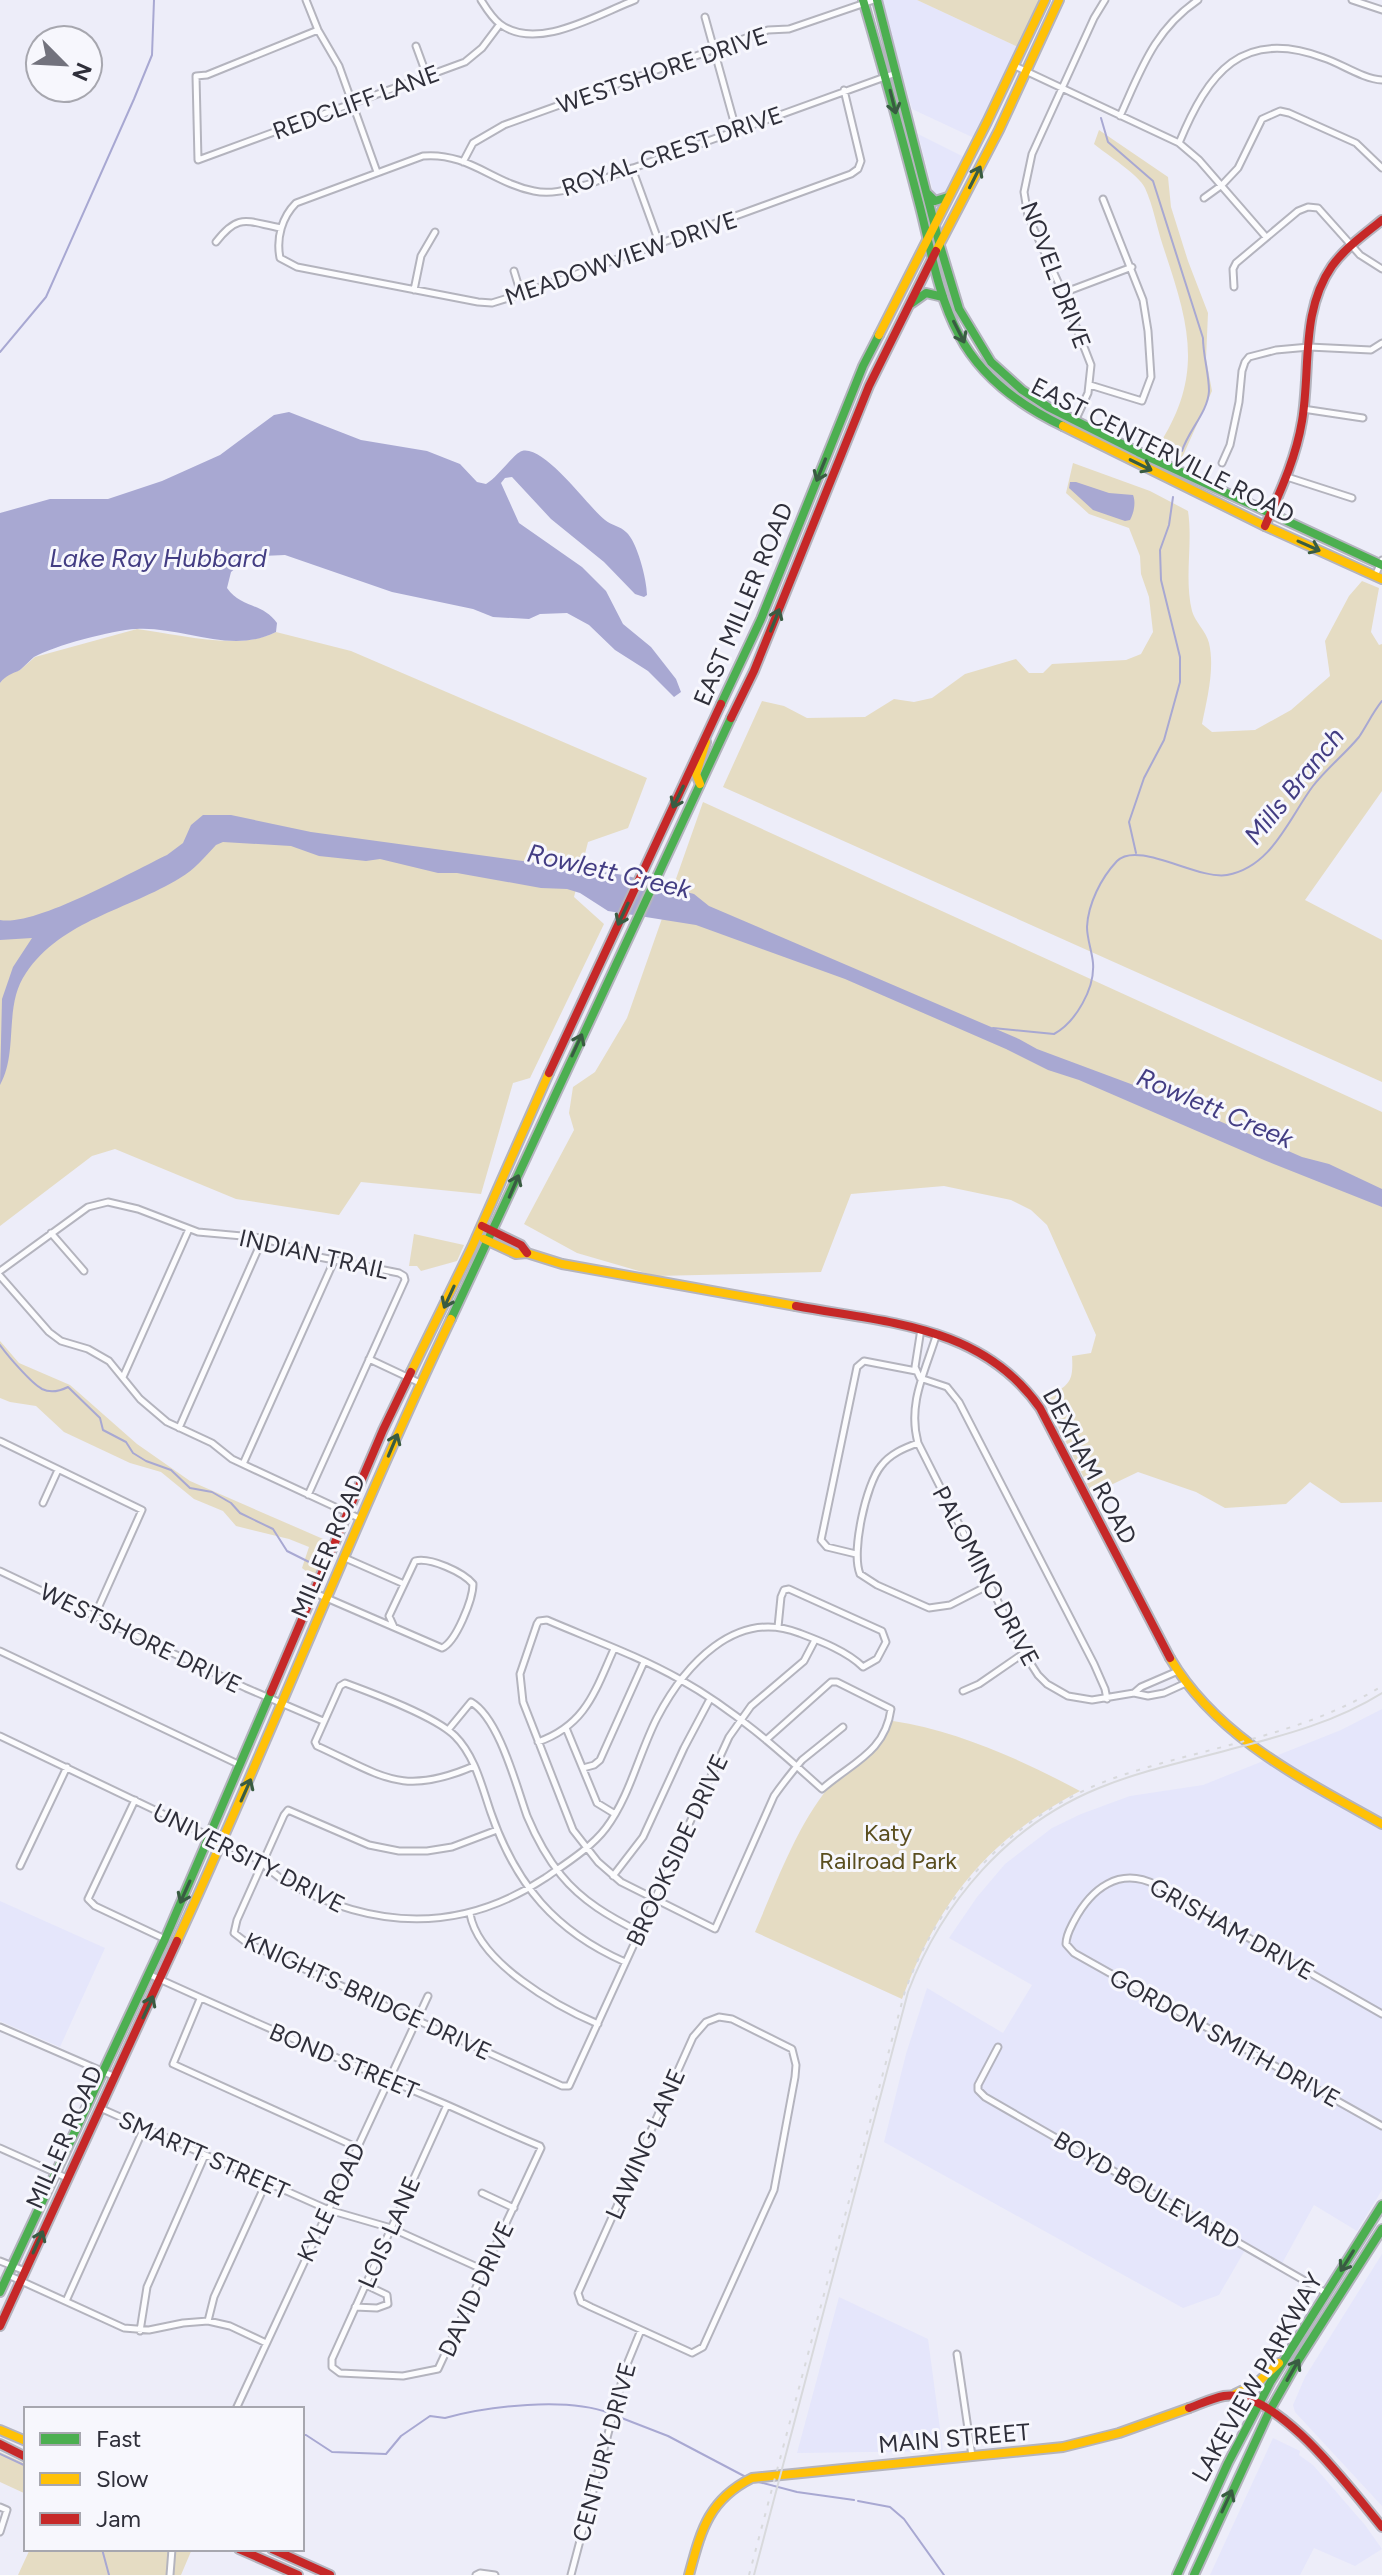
<svg xmlns="http://www.w3.org/2000/svg" width="1382" height="2575" font-family="Figtree,sans-serif">
<style>
.built{fill:#e5e6fb}
.green{fill:#e5dcc3}
.water{fill:#a8a8d2}
.lines{fill:none;stroke-linecap:round;stroke-linejoin:round}
.stream{stroke:#a8a8d2;stroke-width:2}
.street-casing{stroke:#b4b4be;stroke-width:9}
.fast-casing{stroke:#b4b4be;stroke-width:12}
.slow-casing{stroke:#b4b4be;stroke-width:12}
.jam-casing{stroke:#b4b4be;stroke-width:12}
.street{stroke:#fcfcfe;stroke-width:5}
.fast{stroke:#4caf50;stroke-width:8}
.slow{stroke:#ffc107;stroke-width:8}
.jam{stroke:#c62828;stroke-width:8}
.tram{stroke:#d8d9dc;stroke-width:2}
.rail{stroke:#d8d9dc;stroke-width:2;stroke-dasharray:4 8;stroke-linecap:butt}
.oneway{stroke:#395c42}
.labels{text-anchor:middle;dominant-baseline:central;stroke-width:6;stroke-linejoin:round;paint-order:stroke}
.street-label{font-size:24px;fill:#2f2f3a;stroke:#f7f7fd}
.park-label{font-size:24px;fill:#5a4e1f;stroke:#f7f7fd}
.water-label{font-size:26px;font-style:italic;fill:#433d83;stroke:#f7f7fd}
</style>
<rect width="100%" height="100%" fill="#ededf9"/>
<!-- built -->
<path class="built" d="M882 0H917L1018 47 974 138 912 109Z
M918 134 964 157 944 195H934Z
M1382 1709V2190L1357 2231 1314 2205 1279 2269 1245 2250 1219 2295 1183 2308 884 2142 906 2054 927 1988 1003 2033 1032 1985 949 1938 977 1897 1005 1864 1052 1828 1081 1814 1130 1796 1203 1785 1341 1730Z
M0 1901 105 1948 60 2047 0 2021Z
M1382 2254V2506L1295 2412 1293 2405 1305 2377Z
M839 2297 928 2339 943 2451 797 2453Z
M1273 2438 1300 2451 1299 2455 1313 2465 1365 2525 1382 2549 1355 2566 1314 2548 1300 2575H1210Z"/>
<!-- green -->
<path class="green" d="M917 0H1038L1039 1 1018 47Z
M1099 130 1168 177 1171 207 1188 261 1208 313 1206 359 1212 391 1181 460 1162 440C1205 370 1187 319 1163 246 1157 228 1153 205 1145 188 1139 175 1106 154 1094 144Z
M1073 463 1150 491 1188 511C1193 544 1184 578 1192 611 1195 622 1206 631 1209 643 1215 669 1207 699 1202 724L1212 732 1255 730 1291 710 1330 676 1325 641 1349 596 1362 581 1379 588 1371 632 1379 645 1382 644V791L1305 900 1382 940V1082L723 787 762 701 784 706 807 718 865 717 894 699 914 702 932 698 965 674 1016 659 1029 673H1043L1052 664 1126 660 1141 654 1153 632 1149 597 1141 574 1140 556 1129 528 1089 514 1066 493Z
M137 629C177 634 239 651 276 632L351 651 647 778 628 828 588 842 574 897 604 924 530 1078 513 1083 481 1194 361 1182 339 1215 236 1199 115 1149 92 1156 0 1226V683L6 675 20 670 35 657Z
M703 802 1382 1112V1502L1341 1503 1310 1482 1286 1504 1225 1508 1196 1492 1138 1472 1092 1494 1045 1400C1067 1384 1074 1386 1072 1356L1091 1353 1096 1335 1047 1225 1031 1210 1011 1200 944 1186 851 1194 821 1272 656 1276 577 1253 524 1224 574 1130 569 1113 573 1087 595 1072 627 1018Z
M414 1234 464 1245 457 1261 421 1271 417 1266H409Z
M0 1341 19 1363 70 1385 137 1444 190 1481 330 1542 314 1577 302 1568 309 1547 289 1539 236 1526 223 1511 194 1499 161 1472 130 1463 64 1432 36 1406 10 1402 0 1398Z
M893 1721C958 1731 1022 1760 1080 1791 985 1841 939 1901 902 1999L755 1932C775 1886 797 1825 829 1787 839 1775 852 1770 864 1761 878 1751 884 1736 893 1721Z
M0 2452 26 2464V2494L0 2482Z
M30 2549H192L181 2575H18Z"/>
<!-- water -->
<path class="water" d="M289 412 361 440 427 451 460 464 477 482 486 484C498 477 514 453 522 451 545 445 588 507 605 520 611 525 620 526 626 532 637 541 647 580 647 595L644 597 635 594 604 562 551 519 512 477 505 478 501 483 519 523 582 567 606 591 623 624 651 647 676 679 681 692 674 697 648 671 615 650 589 625 567 613 540 614 529 619 493 617 473 609 392 592 285 555 262 556 244 561 231 572 227 588C241 608 263 603 277 623L276 632C231 655 182 626 136 629 113 630 53 646 34 657 29 661 25 666 20 670 12 674 6 675 0 683V513L50 499H108L162 481 220 455 274 415Z
M1070 482H1076L1109 493 1133 495C1136 502 1134 513 1130 520L1125 521 1093 510 1069 488Z
M203 815H231L311 832 624 875 694 894 709 906 1019 1039 1037 1049 1155 1093 1302 1157 1329 1164 1382 1189V1207L1264 1160 1079 1080 1048 1070 1006 1049 845 979 696 925 608 911 580 893 567 889 541 888 457 873H438L380 859 366 861 319 856 291 846 223 842 216 845C205 857 194 870 180 878 128 910 62 920 26 973 3 1006 19 1051 0 1085L2 999 13 967 32 938 0 940V920C35 927 131 872 167 855L183 843 191 825Z"/>
<g class="lines">
<!-- stream -->
<path class="stream" d="M1101 118 1108 142 1153 181 1203 338C1203 356 1209 373 1209 391 1208 412 1188 431 1182 451
M0 352 46 297 134 99 152 55 154 0
M1136 853 1129 822 1144 778 1164 740 1180 682V657L1161 580 1160 550 1169 525 1173 497
M993 1028 1054 1034C1076 1022 1095 988 1093 963 1092 951 1087 939 1087 927 1088 904 1101 878 1117 861 1138 840 1197 880 1227 875 1272 867 1289 818 1313 786 1327 768 1345 754 1359 737 1367 725 1373 712 1382 701
M0 1345C8 1356 31 1383 42 1389 50 1393 60 1391 68 1387L100 1418 103 1430 126 1442 133 1453 146 1461 171 1470 190 1488 212 1492 231 1503 240 1513 273 1529 287 1551 313 1564
M619 2417 668 2436 744 2476
M302 2435H306L332 2452 386 2454 401 2436 430 2416 445 2418C489 2406 566 2397 609 2413
M0 2454 26 2466
M755 2481 797 2492 854 2500
M858 2501 890 2507 904 2519 944 2575
M102 2549 109 2575"/>
<defs>
<path id="street" d="M306 0 318 30 339 66 377 172
M481 0C486 8 492 18 500 24 537 52 598 14 635 0
M1352 0 1382 10
M705 17 736 129
M318 30 207 75 196 76 198 160 465 62 482 48 500 24
M416 46 427 76
M1015 66 1179 143 1199 160 1266 237
M844 90 861 161 858 169 851 174 521 294 492 303 478 302 297 267 280 258C276 238 282 217 296 203L423 156C468 152 493 183 534 191 552 195 570 189 589 184L896 73
M1120 116C1141 70 1154 30 1198 0
M1179 143C1208 73 1242 27 1324 58 1342 64 1363 79 1382 80
M463 162 473 143 504 125 768 30 789 29 874 0
M632 168 660 245
M1204 198 1222 185 1238 168 1262 119 1280 111 1289 113 1356 143 1382 168
M216 242C239 212 247 222 281 228
M514 271 521 294
M1234 287 1233 269 1236 263 1298 211 1308 207 1318 208 1360 255 1382 269
M414 290 421 256 435 232
M1063 293 1132 267
M1090 385 1142 401 1151 377 1148 331 1143 300 1103 199
M1303 409 1363 418
M1075 421 1088 393 1091 365 1063 293 1028 216 1024 192 1032 154 1094 18 1105 0
M1222 463 1230 445 1239 402 1242 371 1245 362 1249 357 1276 350 1309 347 1371 350 1382 343
M1287 477 1352 498
M1375 576 1382 560
M51 1233 84 1271
M0 1271 88 1207 108 1202 138 1209 198 1232 263 1238 319 1257 399 1273 404 1276 405 1280 308 1495
M0 1276 49 1332 61 1341 88 1349 109 1361 140 1399 167 1422 212 1443 232 1459 361 1519
M937 1333C926 1370 907 1403 918 1443L1024 1653 1038 1675 1047 1684 1068 1696 1092 1700 1134 1693 1148 1696 1164 1693 1186 1683
M369 1359 420 1383
M123 1377 189 1229
M920 1378 947 1387 959 1402 1094 1664 1105 1689 1107 1699
M920 1378 915 1367 921 1329
M179 1428 263 1238
M0 1441 142 1510 95 1615
M918 1443C904 1448 890 1454 881 1466 866 1484 851 1552 860 1574L877 1585 929 1608 950 1605 989 1585
M243 1464 334 1261
M43 1503 58 1470
M856 1554 827 1547 821 1540 857 1367 864 1361 916 1371
M345 1558 404 1584
M0 1571 246 1688 323 1721
M315 1593 442 1648C456 1642 473 1599 473 1584 463 1572 430 1557 415 1561L389 1616 394 1627
M0 1651 240 1765
M963 1691 979 1684 1024 1653
M1134 1693 1141 1687 1178 1671
M566 1728 597 1803 615 1814
M448 1730 471 1702C499 1718 516 1785 527 1816 535 1835 548 1859 561 1875 582 1901 610 1917 640 1932
M0 1736 253 1857C265 1864 274 1875 286 1882 374 1930 460 1934 545 1878 565 1864 591 1848 606 1828 630 1796 639 1753 657 1718 684 1666 735 1608 799 1633 820 1641 847 1651 863 1667L877 1659 886 1642 882 1631 789 1589 784 1590 781 1597 778 1627
M766 1740 831 1682H837L891 1709C885 1753 851 1763 822 1789 779 1750 733 1709 681 1680 639 1656 591 1639 547 1620L539 1621 537 1624 520 1674 523 1702 573 1830 598 1862 621 1882 715 1929 774 1796C783 1783 792 1772 802 1760L843 1727
M538 1742C586 1725 595 1691 614 1649
M474 1766C402 1797 383 1776 317 1746L315 1742 340 1686 345 1683C372 1693 435 1716 455 1736 475 1756 482 1787 491 1813 516 1885 555 1931 625 1962
M583 1768 594 1765 600 1760 644 1662
M135 1800 88 1899 95 1906 165 1939
M497 1830 452 1847 427 1851H399L369 1845 288 1810 284 1815 237 1920 234 1933 247 1943 562 2086H569L729 1737 751 1706 804 1661 815 1640
M20 1866 67 1767
M613 1876 643 1837 684 1748 710 1699
M470 1914C479 1963 556 2006 598 2024
M148 1974C247 2019 345 2062 445 2104 477 2118 508 2133 540 2146L541 2148 438 2369 403 2376 340 2373 332 2367V2359L447 2105
M200 1999 173 2064 356 2147
M1382 2014 1156 1885C1119 1866 1091 1889 1074 1921 1070 1929 1066 1935 1066 1944L1074 1953 1382 2126
M719 2017 732 2019 792 2049 796 2065 795 2077 774 2190 703 2347 692 2353 591 2307 581 2302 578 2293 693 2037 706 2022Z
M0 2027 113 2076
M998 2047 978 2085V2090L985 2097 1326 2293
M100 2108 329 2210 391 2228 486 2271
M0 2148 67 2178
M482 2193 514 2208
M0 2261 25 2271
M8 2275 124 2328 149 2330 183 2323 208 2321 230 2326 266 2343
M66 2301 144 2128
M355 2307 377 2308 388 2304 387 2295 366 2285
M208 2321 214 2297 266 2183
M140 2331 147 2287 205 2155
M957 2354 972 2456
M236 2409 428 1996
M0 2507 7 2510 0 2532
M170 2575 172 2549
M476 2575 480 2573 495 2575
M571 2575 625 2369 641 2330"/>
<path id="fast" d="M863 0C883 69 902 137 920 207 931 250 938 296 959 335 981 377 1021 406 1063 426
M877 0 940 246 959 309 991 362 1022 390 1048 407 1138 452 1382 565
M928 194 935 201 948 197
M912 303 926 293 943 297
M721 704 761 619 863 366 879 335
M451 1319 731 718
M0 2292 165 1939 271 1692
M1177 2575 1228 2463 1271 2381 1382 2205
M1194 2575 1270 2410 1299 2359 1382 2229"/>
<path id="slow" d="M936 251 999 130 1059 0
M879 335 987 122 1045 0
M1063 426 1265 526 1382 579
M700 784 696 774 706 742
M484 1239 516 1254 527 1253 562 1264 796 1306
M411 1372 472 1247 549 1073
M1170 1658C1217 1738 1304 1780 1382 1824
M177 1941C272 1735 354 1523 451 1319
M1235 2394 1256 2384 1279 2363
M0 2430 26 2441
M689 2575C701 2531 708 2500 752 2478L1063 2447 1119 2433 1189 2408"/>
<path id="jam" d="M1265 526C1280 492 1296 458 1302 421 1311 369 1300 312 1332 266 1345 248 1365 234 1382 220
M731 718 754 671 869 386 936 251
M549 1073 721 704
M482 1226 521 1245 527 1253
M796 1306C887 1323 982 1325 1040 1408L1170 1658
M271 1692 383 1430 411 1372
M0 2326 177 1941
M1189 2408C1200 2404 1213 2398 1224 2396 1276 2387 1352 2491 1382 2527
M0 2444 26 2457
M239 2549 298 2575
M272 2549 330 2575"/>
</defs>
<!-- street casing -->
<use href="#street" class="street-casing"/>
<!-- fast casing -->
<use href="#fast" class="fast-casing"/>
<!-- slow casing -->
<use href="#slow" class="slow-casing"/>
<!-- jam casing -->
<use href="#jam" class="jam-casing"/>
<!-- street -->
<use href="#street" class="street"/>
<!-- fast -->
<use href="#fast" class="fast"/>
<!-- slow -->
<use href="#slow" class="slow"/>
<!-- jam -->
<use href="#jam" class="jam"/>
<!-- tram -->
<path class="tram" d="M754 2575 908 1992C942 1902 1008 1825 1099 1788 1140 1771 1184 1762 1228 1750 1281 1736 1334 1723 1382 1693"/>
<!-- rail -->
<path class="rail" d="M749 2575 905 1991C942 1890 1019 1809 1123 1775 1210 1746 1303 1735 1382 1686"/>
</g>
<!-- one-way arrows -->
<defs><path id="oneway-shaft" d="M-6 0H5M1.5-3L5.5 0L1.5 3" fill="none" stroke-width="1.6" stroke-linecap="round" stroke-linejoin="round" transform="scale(2)"/></defs>
<g class="oneway">
<use href="#oneway-shaft" transform="translate(893 102) rotate(76)"/>
<use href="#oneway-shaft" transform="translate(975 177) rotate(-63)"/>
<use href="#oneway-shaft" transform="translate(959 332) rotate(63)"/>
<use href="#oneway-shaft" transform="translate(1141 465) rotate(26)"/>
<use href="#oneway-shaft" transform="translate(821 470) rotate(112)"/>
<use href="#oneway-shaft" transform="translate(1309 546) rotate(24)"/>
<use href="#oneway-shaft" transform="translate(775 620) rotate(-68)"/>
<use href="#oneway-shaft" transform="translate(678 797) rotate(116)"/>
<use href="#oneway-shaft" transform="translate(623 914) rotate(115)"/>
<use href="#oneway-shaft" transform="translate(577 1045) rotate(-65)"/>
<use href="#oneway-shaft" transform="translate(514 1186) rotate(-67)"/>
<use href="#oneway-shaft" transform="translate(449 1297) rotate(115)"/>
<use href="#oneway-shaft" transform="translate(393 1445) rotate(-67)"/>
<use href="#oneway-shaft" transform="translate(246 1790) rotate(-66)"/>
<use href="#oneway-shaft" transform="translate(185 1892) rotate(114)"/>
<use href="#oneway-shaft" transform="translate(148 2007) rotate(-65)"/>
<use href="#oneway-shaft" transform="translate(38 2242) rotate(-66)"/>
<use href="#oneway-shaft" transform="translate(1347 2261) rotate(122)"/>
<use href="#oneway-shaft" transform="translate(1293 2370) rotate(-60)"/>
<use href="#oneway-shaft" transform="translate(1227 2501) rotate(-65)"/>
</g>
<g class="labels">
<!-- street labels -->
<g class="street-label">
<text transform="translate(662 70) rotate(-19)">WESTSHORE DRIVE</text>
<text transform="translate(356 102) rotate(-20)">REDCLIFF LANE</text>
<text transform="translate(672 151) rotate(-19)">ROYAL CREST DRIVE</text>
<text transform="translate(621 258) rotate(-19)">MEADOWVIEW DRIVE</text>
<text transform="translate(1056 275) rotate(69)">NOVEL DRIVE</text>
<text transform="translate(1163 450) rotate(27)">EAST CENTERVILLE ROAD</text>
<text transform="translate(743 604) rotate(-67)">EAST MILLER ROAD</text>
<text transform="translate(314 1254) rotate(13)">INDIAN TRAIL</text>
<text transform="translate(1090 1466) rotate(62)">DEXHAM ROAD</text>
<text transform="translate(328 1546) rotate(-67)">MILLER ROAD</text>
<text transform="translate(986 1576) rotate(62)">PALOMINO DRIVE</text>
<text transform="translate(141 1638) rotate(26)">WESTSHORE DRIVE</text>
<text transform="translate(677 1850) rotate(-65)">BROOKSIDE DRIVE</text>
<text transform="translate(249 1858) rotate(27)">UNIVERSITY DRIVE</text>
<text transform="translate(1232 1929) rotate(29)">GRISHAM DRIVE</text>
<text transform="translate(368 1996) rotate(25)">KNIGHTS BRIDGE DRIVE</text>
<text transform="translate(1225 2038) rotate(29)">GORDON SMITH DRIVE</text>
<text transform="translate(344 2061) rotate(23)">BOND STREET</text>
<text transform="translate(64 2137) rotate(-66)">MILLER ROAD</text>
<text transform="translate(645 2144) rotate(-66)">LAWING LANE</text>
<text transform="translate(204 2155) rotate(24)">SMARTT STREET</text>
<text transform="translate(1147 2190) rotate(30)">BOYD BOULEVARD</text>
<text transform="translate(331 2202) rotate(-65)">KYLE ROAD</text>
<text transform="translate(389 2232) rotate(-66)">LOIS LANE</text>
<text transform="translate(476 2289) rotate(-65)">DAVID DRIVE</text>
<text transform="translate(1257 2377) rotate(-60)">LAKEVIEW PARKWAY</text>
<text transform="translate(954 2438) rotate(-5)">MAIN STREET</text>
<text transform="translate(604 2452) rotate(-75)">CENTURY DRIVE</text>
</g>
<!-- park labels -->
<g class="park-label">
<text x="888" y="1832">Katy<tspan x="888" dy="28">Railroad Park</tspan></text>
</g>
<!-- water labels -->
<g class="water-label">
<text x="158" y="558">Lake Ray Hubbard</text>
<text transform="translate(1294 786) rotate(-51)">Mills Branch</text>
<text transform="translate(609 871) rotate(13)">Rowlett Creek</text>
<text transform="translate(1215 1108) rotate(23)">Rowlett Creek</text>
</g>
</g>
<!-- legend -->
<rect x="24" y="2407" width="280" height="144" fill="#f7f7fd" stroke="#a7a7af" stroke-width="2"/>
<rect x="40" y="2433" width="40" height="12" fill="#4caf50" stroke="#a7a7af" stroke-width="2"/>
<text x="96" y="2447" font-size="24" fill="#2f2f3a">Fast</text>
<rect x="40" y="2473" width="40" height="12" fill="#ffc107" stroke="#a7a7af" stroke-width="2"/>
<text x="96" y="2487" font-size="24" fill="#2f2f3a">Slow</text>
<rect x="40" y="2513" width="40" height="12" fill="#c62828" stroke="#a7a7af" stroke-width="2"/>
<text x="96" y="2527" font-size="24" fill="#2f2f3a">Jam</text>
<!-- north arrow -->
<g transform="translate(64 64) rotate(114)"><circle r="38" fill="#f7f7fd" stroke="#a7a7af" stroke-width="2"/>
<path d="M0-6L14 30L0 20L-14 30Z" fill="#72727d"/>
<text y="-12" font-size="22" font-weight="bold" text-anchor="middle" fill="#2f2f3a">N</text>
</g>
</svg>
